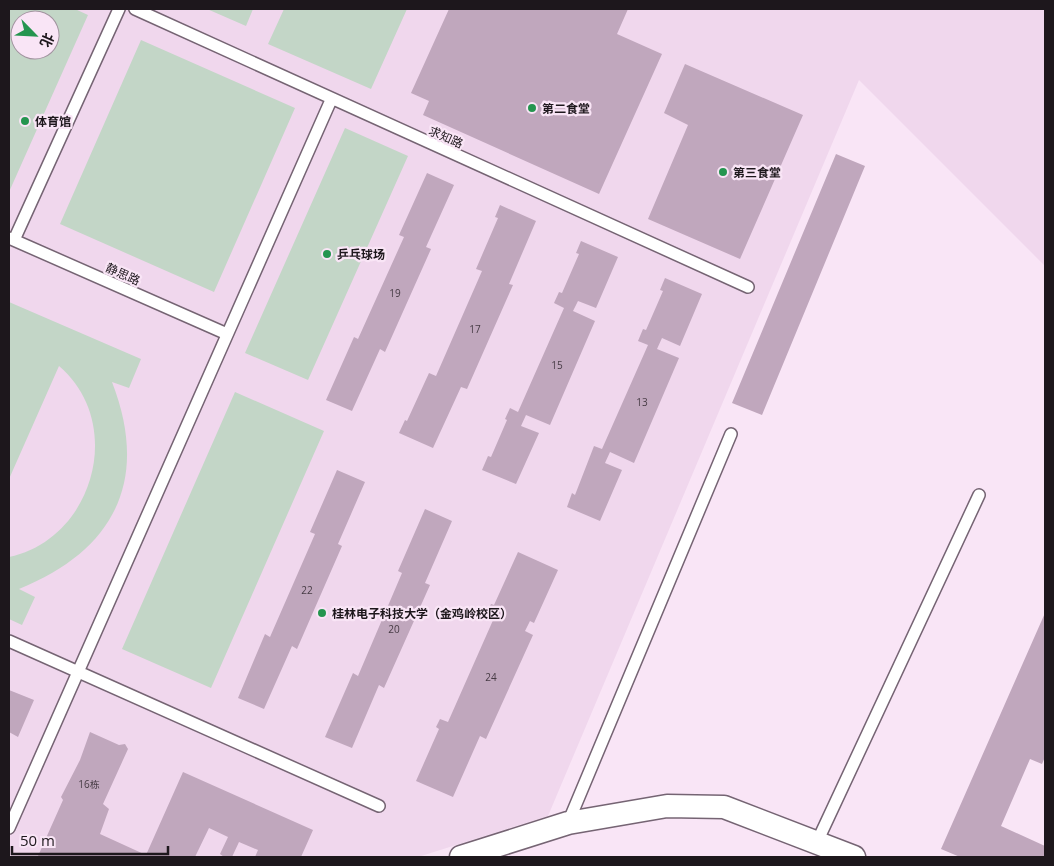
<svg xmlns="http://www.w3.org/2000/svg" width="1054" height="866" font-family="'Open Sans','Noto Sans SC',sans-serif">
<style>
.built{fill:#f0d7ed;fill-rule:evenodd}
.green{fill:#c3d6c7;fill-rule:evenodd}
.building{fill:#c0a7bd}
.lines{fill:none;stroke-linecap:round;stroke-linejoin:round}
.lane-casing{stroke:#756473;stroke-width:14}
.street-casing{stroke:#756473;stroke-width:25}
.lane{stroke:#fff;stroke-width:11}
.street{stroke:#fff;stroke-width:22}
.poi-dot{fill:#24954f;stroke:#f9e5f6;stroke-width:2}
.labels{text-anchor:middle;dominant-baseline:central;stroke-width:4.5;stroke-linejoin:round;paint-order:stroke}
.number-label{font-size:10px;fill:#463b44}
.poi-label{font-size:12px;font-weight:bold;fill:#1d171c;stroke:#f9e5f6;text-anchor:start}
.street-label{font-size:12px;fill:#1d171c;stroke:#f9e5f6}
</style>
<rect width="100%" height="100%" fill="#f9e5f6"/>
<!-- built -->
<path class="built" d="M9 9H1045V266L859 80 548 816 418 857H9ZM20 20H50V50H20Z"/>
<!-- green -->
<path class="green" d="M9 9H75L88 15 9 192ZM20 20H50V50H20Z
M207 9H253L246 26Z
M284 9H407L371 89 268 44Z
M141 40 295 108 214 292 60 224Z
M345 128 408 156 308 380 245 353Z
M9 302 141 359 129 388 112 382C150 480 115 550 19 589L35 597 22 625 9 619V557C94 539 126 423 59 366L9 479Z
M235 392 324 431 211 688 122 649Z"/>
<!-- building -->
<path class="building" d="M449 9H628L617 34 662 54 599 194 423 115 429 101 411 93Z
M685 64 803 115 740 259 648 219 688 125 664 113Z
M836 154 865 166 762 415 732 403Z
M427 173 454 185 426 247 431 249 385 352 380 349 352 411 326 400 354 337 358 339 404 237 399 235Z
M500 205 536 221 509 284 513 285 467 389 461 387 433 448 399 433 405 420 407 421 429 373 436 376 482 271 476 269 498 218 495 217Z
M581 241 618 257 596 308 578 301 573 311 595 321 550 425 526 415 521 426 539 433 516 484 482 470 488 456 491 457 507 420 505 419 510 408 518 412 564 308 554 303 559 292 562 293 579 254 576 253Z
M665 278 702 294 680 346 662 338 657 349 679 358 634 463 610 452 605 463 622 470 600 521 567 507 572 493 575 495 594 446 602 449 648 345 638 341 643 329 646 330 663 291 660 290Z
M337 470 365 482 338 544 342 546 297 649 292 646 264 709 238 698 265 634 270 637 315 534 310 532Z
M425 509 452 521 425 583 430 585 384 688 379 685 352 748 325 737 353 673 358 676 402 573 398 571Z
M518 552 558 570 534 623 530 621 525 631 533 635 486 739 480 736 453 797 416 781 439 729 436 727 440 719 448 722 494 618 486 614 491 604 494 605Z
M1045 613V757L1042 764 1030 759 1001 826 1045 846V857H960L941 849Z
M9 690 34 700 18 737 9 732Z
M90 732 119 745 125 744 128 749 103 804 109 809 100 834 146 855 183 772 313 830 301 857H255L258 850 239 842 232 857H224L220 854 228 837 209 828 195 857H35L38 856 63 800 61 797 80 760Z"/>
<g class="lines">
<defs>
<path id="lane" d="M135 9 748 287
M9 238 227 334
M14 240 119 9
M9 641 379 806
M568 823 731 434
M9 828 331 100
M817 842 979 495"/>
<path id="street" d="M461 857 568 823 667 806 724 807 854 857"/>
</defs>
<!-- lane casing -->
<use href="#lane" class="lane-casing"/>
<!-- street casing -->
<use href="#street" class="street-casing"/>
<!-- lane -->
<use href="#lane" class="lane"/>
<!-- street -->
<use href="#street" class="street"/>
</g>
<!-- markers -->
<g class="poi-dot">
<circle cx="532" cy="108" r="5"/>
<circle cx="25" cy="121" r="5"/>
<circle cx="723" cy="172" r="5"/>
<circle cx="327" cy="254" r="5"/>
<circle cx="322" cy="613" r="5"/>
</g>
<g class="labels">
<!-- number labels -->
<g class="number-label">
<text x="395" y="293">19</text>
<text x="475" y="329">17</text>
<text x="557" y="365">15</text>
<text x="642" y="402">13</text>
<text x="307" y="590">22</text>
<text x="394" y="629">20</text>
<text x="491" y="677">24</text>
<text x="89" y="784">16栋</text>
</g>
<!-- poi labels -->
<g class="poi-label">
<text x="542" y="108">第二食堂</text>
<text x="35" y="121">体育馆</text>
<text x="733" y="172">第三食堂</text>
<text x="337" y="254">乒乓球场</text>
<text x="332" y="613">桂林电子科技大学（金鸡岭校区）</text>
</g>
<!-- street labels -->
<g class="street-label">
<text transform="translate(446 137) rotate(24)">求知路</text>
<text transform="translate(123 274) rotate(24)">静思路</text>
</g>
</g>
<!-- border -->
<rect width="1054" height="866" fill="none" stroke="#1d171c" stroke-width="20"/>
<!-- north arrow -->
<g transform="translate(35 35) rotate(114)"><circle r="24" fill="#f9e5f6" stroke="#a1939f"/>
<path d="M0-4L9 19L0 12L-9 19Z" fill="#24954f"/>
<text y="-8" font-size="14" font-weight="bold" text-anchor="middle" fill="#1d171c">北</text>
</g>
<!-- scale -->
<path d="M12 846v8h156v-8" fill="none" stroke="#1d171c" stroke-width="2.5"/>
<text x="20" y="846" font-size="15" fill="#1d171c" stroke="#f9e5f6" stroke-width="4" paint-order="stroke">50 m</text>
</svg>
